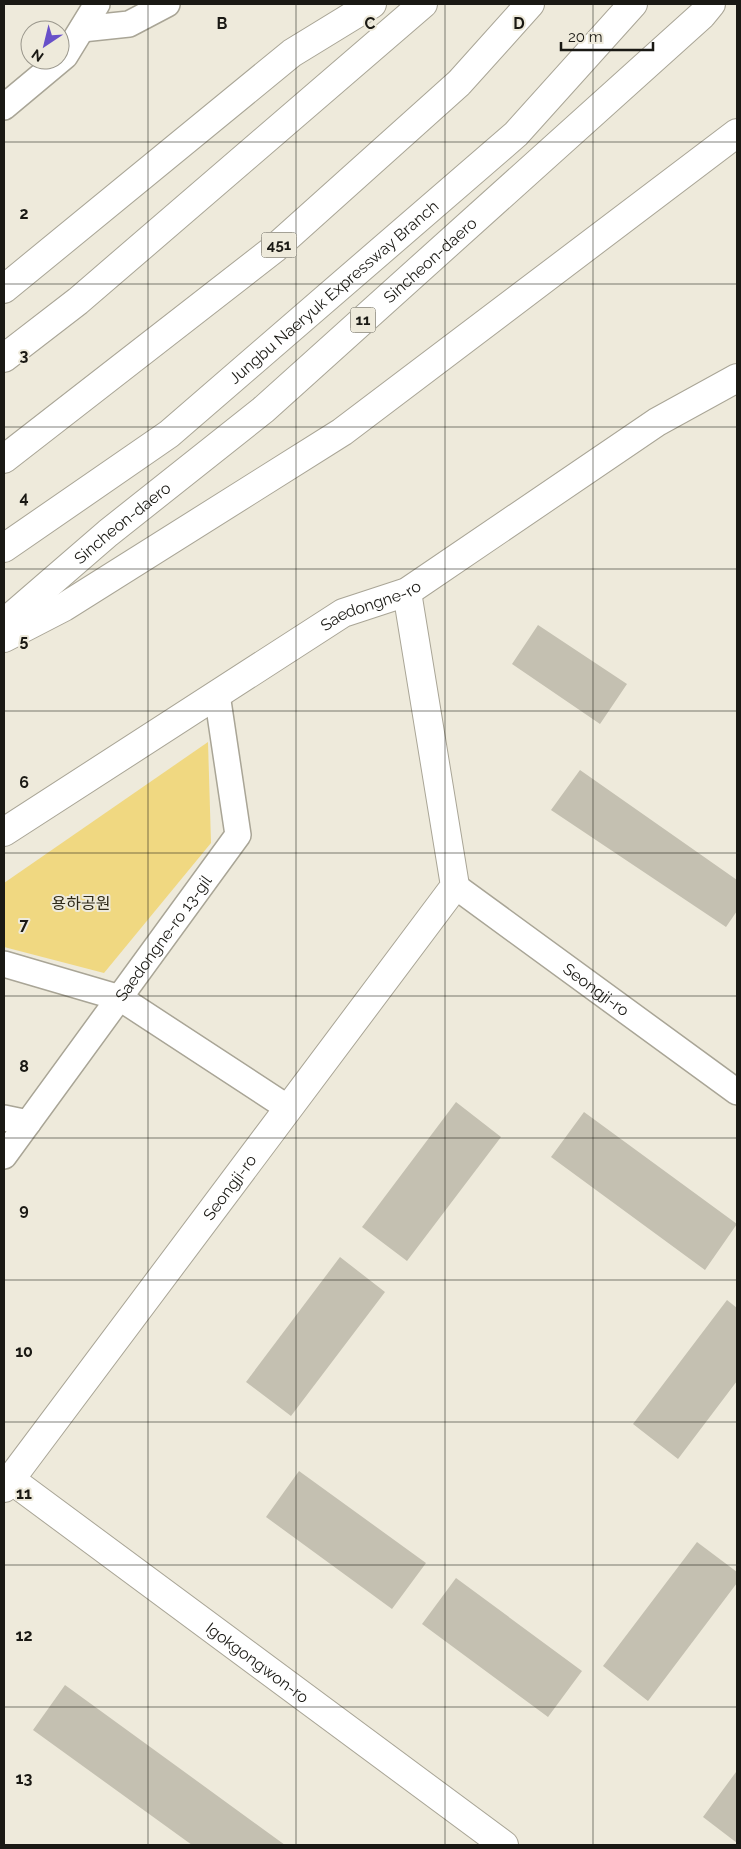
<svg xmlns="http://www.w3.org/2000/svg" width="741" height="1849" font-family="Raleway,'Noto Sans KR',sans-serif">
<style>
.green{fill:#f0d881}
.building{fill:#c4c0b1}
.lines{fill:none;stroke-linecap:round;stroke-linejoin:round}
.street-casing{stroke:#a9a596;stroke-width:28}
.secondary-casing{stroke:#a9a596;stroke-width:30}
.highway-casing{stroke:#a9a596;stroke-width:30}
.street{stroke:#fff;stroke-width:25}
.secondary{stroke:#fff;stroke-width:28}
.highway{stroke:#fff;stroke-width:28}
.grid{fill:none;stroke:#1a1914;stroke-width:1;stroke-opacity:0.55}
.labels{text-anchor:middle;dominant-baseline:central;stroke-width:4;stroke-linejoin:round;paint-order:stroke}
.shield{fill:#eeeadb;stroke:#5a5850;stroke-width:1}
.shield-label{font-size:15px;font-weight:bold;fill:#1a1914}
.street-label{font-size:16px;fill:#1a1914;stroke:#eeeadb}
.park-label{font-size:16px;fill:#2f2a18;stroke:#eeeadb}
.grid-label{font-size:16px;text-anchor:middle;font-weight:bold;fill:#1a1914;stroke:#eeeadb;stroke-width:4;stroke-linejoin:round;paint-order:stroke}
</style>
<rect width="100%" height="100%" fill="#eeeadb"/>
<!-- green -->
<path class="green" d="M208 742 211 843 104 973 4 947V883Z"/>
<!-- building -->
<path class="building" d="M538 625 627 684 600 724 512 664Z
M580 770 737 880V911L726 927 551 810Z
M456 1102 501 1137 407 1261 362 1227Z
M584 1112 737 1224 705 1270 551 1157Z
M340 1257 385 1292 291 1416 246 1382Z
M727 1300 737 1308V1381L678 1459 633 1424Z
M299 1471 426 1563 392 1609 266 1517Z
M697 1542 737 1572V1583L648 1701 603 1666Z
M456 1578 582 1671 548 1717 422 1624Z
M65 1685 285 1845H192L33 1730Z
M736 1772 737 1773V1843L703 1817Z"/>
<g class="lines">
<defs>
<g id="street">
<path d="M82 29 129 24 167 4"/>
<path d="M4 107 65 56 97 4"/>
<path id="s1" d="M455 886 737 1092"/>
<path d="M4 964 120 998 288 1108"/>
<path d="M4 1118 28 1123"/>
<path id="s2" d="M4 1156 238 835 217 694"/>
</g>
<g id="secondary">
<path id="s3" d="M4 832 343 613 407 592 657 422 737 378"/>
<path id="s4" d="M10 1479 504 1845"/>
<path id="s5" d="M4 1488 455 886 407 592"/>
</g>
<g id="highway">
<path d="M4 289 292 53 372 4"/>
<path d="M4 358 78 301 423 4"/>
<path d="M4 459 274 249 459 83 530 4"/>
<path id="s6" d="M4 548 169 434 516 134 633 4"/>
<path id="s7" d="M4 623 108 533 263 410 702 15 711 4"/>
<path d="M4 638 64 607 342 432 737 133"/>
</g>
</defs>
<!-- street casing -->
<use href="#street" class="street-casing"/>
<!-- secondary casing -->
<use href="#secondary" class="secondary-casing"/>
<!-- highway casing -->
<use href="#highway" class="highway-casing"/>
<!-- street -->
<use href="#street" class="street"/>
<!-- secondary -->
<use href="#secondary" class="secondary"/>
<!-- highway -->
<use href="#highway" class="highway"/>
</g>
<!-- grid -->
<path class="grid" d="M148 4V1845M296 4V1845M445 4V1845M593 4V1845M4 142H737M4 284H737M4 427H737M4 569H737M4 711H737M4 853H737M4 996H737M4 1138H737M4 1280H737M4 1422H737M4 1565H737M4 1707H737"/>
<g class="labels">
<!-- shield labels -->
<g class="shield">
<rect x="261.5" y="232.5" width="35" height="25" rx="4"/>
<rect x="350.5" y="307.5" width="25" height="25" rx="4"/>
</g>
<g class="shield-label">
<text x="279" y="245">451</text>
<text x="363" y="320">11</text>
</g>
<!-- street labels -->
<g class="street-label">
<text stroke="none"><textPath href="#s7" startOffset="560">Sincheon-daero</textPath></text>
<text stroke="none"><textPath href="#s6" startOffset="418">Jungbu Naeryuk Expressway Branch</textPath></text>
<text stroke="none"><textPath href="#s7" startOffset="155">Sincheon-daero</textPath></text>
<text stroke="none"><textPath href="#s3" startOffset="432">Saedongne-ro</textPath></text>
<text stroke="none"><textPath href="#s2" startOffset="270">Saedongne-ro 13-gil</textPath></text>
<text stroke="none"><textPath href="#s1" startOffset="175">Seongji-ro</textPath></text>
<text stroke="none"><textPath href="#s5" startOffset="376">Seongji-ro</textPath></text>
<text stroke="none"><textPath href="#s4" startOffset="308">Igokgongwon-ro</textPath></text>
</g>
<!-- park labels -->
<g class="park-label">
<text x="81" y="903">용하공원</text>
</g>
</g>
<g class="grid-label">
<text x="222" y="29">B</text>
<text x="370" y="29">C</text>
<text x="519" y="29">D</text>
<text x="24" y="219">2</text>
<text x="24" y="361">3</text>
<text x="24" y="503">4</text>
<text x="24" y="646">5</text>
<text x="24" y="788">6</text>
<text x="24" y="930">7</text>
<text x="24" y="1072">8</text>
<text x="24" y="1215">9</text>
<text x="24" y="1357">10</text>
<text x="24" y="1499">11</text>
<text x="24" y="1641">12</text>
<text x="24" y="1784">13</text>
</g>
<!-- border -->
<rect width="741" height="1849" fill="none" stroke="#1a1914" stroke-width="10"/>
<!-- north arrow -->
<g transform="translate(45 45) rotate(215)"><circle r="24" fill="#eeeadb" stroke="#99968b"/>
<path d="M0-4L9 19L0 12L-9 19Z" fill="#6850c9"/>
<text y="-8" font-size="14" font-weight="bold" text-anchor="middle" fill="#1a1914">N</text>
</g>
<!-- scale -->
<path d="M561 42v8h92v-8" fill="none" stroke="#1a1914" stroke-width="2.5"/>
<text x="568" y="42" font-size="15" fill="#1a1914" stroke="#eeeadb" stroke-width="4" paint-order="stroke">20 m</text>
</svg>
